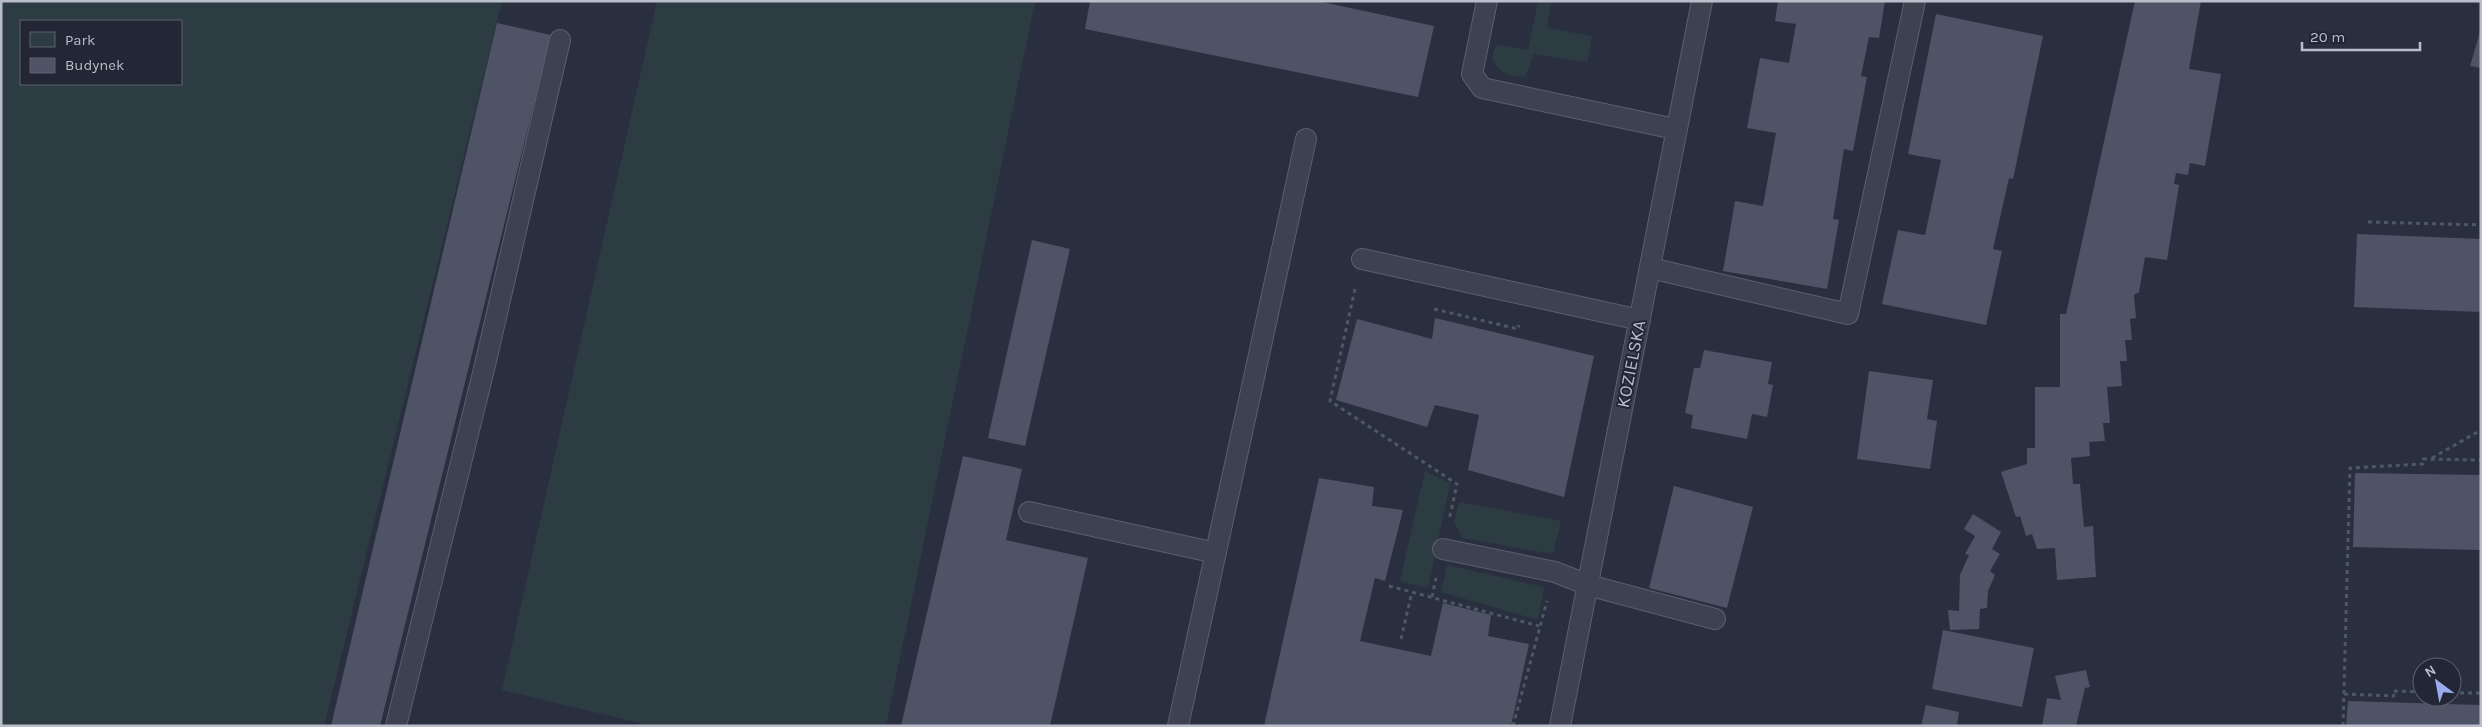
<svg xmlns="http://www.w3.org/2000/svg" width="2482" height="727" font-family="Karla,sans-serif">
<style>
.green{fill:#2d3c42;fill-rule:evenodd}
.building{fill:#4e5366}
.lines{fill:none;stroke-linecap:round;stroke-linejoin:round}
.lane-casing{stroke:#5b5f6d;stroke-width:22}
.path{stroke:#4c5960;stroke-width:3;stroke-dasharray:4 4;stroke-linecap:butt}
.lane{stroke:#3e4150;stroke-width:20}
.labels{text-anchor:middle;dominant-baseline:central;stroke-width:4;stroke-linejoin:round;paint-order:stroke}
.street-label{font-size:18px;fill:#babdca;stroke:#222635}
</style>
<rect width="100%" height="100%" fill="#2a2f40"/>
<!-- green -->
<path class="green" d="M1 1H502L324 726H1ZM181 21V84H21V21Z
M657 1H1035L886 726H640V723L502 690Z
M1538 1H1551L1547 28 1592 36 1587 62 1534 54 1525 77C1508 76 1501 74 1492 59L1496 44 1528 50Z
M1425 471 1450 483 1428 588 1400 581Z
M1459 502 1561 521 1553 554 1462 538 1454 521Z
M1447 565 1544 587 1538 620 1441 592Z"/>
<!-- building -->
<path class="building" d="M1090 1H1318L1434 26 1418 97 1085 29Z
M1778 1H1885L1879 38 1869 37 1861 76 1867 77 1853 151 1844 149 1833 219 1839 220 1827 289 1723 271 1735 201 1763 206 1776 133 1747 128 1760 58 1789 63 1796 24 1775 21Z
M2135 1H2201L2189 69 2221 74 2205 166 2190 163 2188 175 2176 173 2174 184 2179 185 2167 260 2145 257 2139 292 2134 295 2136 318 2130 319 2132 340H2125L2127 361H2120L2122 386 2107 387 2110 423H2103L2105 441 2089 442 2090 456 2071 458 2073 484H2080L2084 527 2093 526 2096 577 2057 580 2055 548 2037 549 2032 534 2026 536 2020 516 2016 517 2001 472 2027 464V448H2035V387H2060V314H2066Z
M1936 14 2043 36 2013 179 2009 178 1993 249 2002 251 1986 325 1882 304 1898 230 1925 235 1941 160 1908 154Z
M497 23 551 35 380 726H331Z
M2480 32 2481 68 2470 66Z
M2357 234 2481 239V312L2354 307Z
M1032 240 1070 249 1025 446 988 438Z
M1435 318 1594 356 1564 497 1468 470 1479 415 1435 405 1427 427 1336 400 1357 319 1432 339Z
M1704 350 1772 362 1768 384 1773 385 1767 417 1752 414 1747 439 1691 428 1693 415 1685 413 1694 368H1700Z
M1869 371 1933 380 1927 419 1937 421 1930 469 1857 459Z
M963 456 1022 469 1006 540 1088 558 1050 726H901Z
M2355 473 2481 475V550L2353 547Z
M1319 478 1374 487 1372 506 1403 510 1385 581 1375 578 1360 641 1431 656 1443 603 1491 615 1488 636 1529 644 1511 726H1264Z
M1674 486 1753 507 1727 608 1649 588Z
M1973 514 2001 532 1992 549 2000 554 1990 571 1995 575 1988 591 1987 608 1980 609 1979 629 1950 630 1948 610 1959 611 1960 575 1969 555 1965 554 1975 536 1964 529Z
M1943 630 2034 648 2022 707 1932 689Z
M2086 670 2090 687 2085 688 2076 726H2042L2047 698 2061 700 2055 676Z
M2348 701 2481 705V726H2346Z
M1926 705 1959 712 1957 726H1921Z"/>
<g class="lines">
<defs>
<path id="lane" d="M1487 1 1472 74 1482 88 1675 129
M1362 259 1640 320
M1650 268 1848 314 1915 1
M1029 512 1216 553
M1443 549 1555 572 1588 585 1715 619
M396 726 485 365 560 40
M1178 726 1306 139
M1560 726 1702 1"/>
</defs>
<!-- lane casing -->
<use href="#lane" class="lane-casing"/>
<!-- path -->
<path class="path" d="M2368 222 2481 225
M1355 289 1330 401 1457 484 1449 520
M1434 309 1518 329 1519 325
M2432 458 2481 430
M1389 586 1539 626
M1432 597 1436 578
M1401 639 1412 592
M2452 693H2481
M2344 694 2394 696 2393 691 2422 692
M1513 726 1547 601
M2343 726 2350 468 2423 464V459L2481 460"/>
<!-- lane -->
<use href="#lane" class="lane"/>
</g>
<g class="labels">
<!-- street labels -->
<g class="street-label">
<text transform="translate(1631 364) rotate(-79)">KOZIELSKA</text>
</g>
</g>
<!-- border -->
<rect width="2482" height="727" fill="none" stroke="#babdca" stroke-width="5"/>
<!-- legend -->
<rect x="20" y="20" width="162" height="65" fill="#222635" stroke="#5f6271"/>
<rect x="30" y="32" width="25" height="15" fill="#2d3c42" stroke="#5f6271"/>
<text x="65" y="45" font-size="15" fill="#babdca">Park</text>
<rect x="30" y="58" width="25" height="15" fill="#4e5366" stroke="#5f6271"/>
<text x="65" y="70" font-size="15" fill="#babdca">Budynek</text>
<!-- north arrow -->
<g transform="translate(2437 682) rotate(328)"><circle r="24" fill="#222635" stroke="#5f6271"/>
<path d="M0-4L9 19L0 12L-9 19Z" fill="#9cabed"/>
<text y="-8" font-size="14" font-weight="bold" text-anchor="middle" fill="#babdca">N</text>
</g>
<!-- scale -->
<path d="M2302 42v8h118v-8" fill="none" stroke="#babdca" stroke-width="2.5"/>
<text x="2310" y="42" font-size="15" fill="#babdca" stroke="#222635" stroke-width="4" paint-order="stroke">20 m</text>
</svg>
